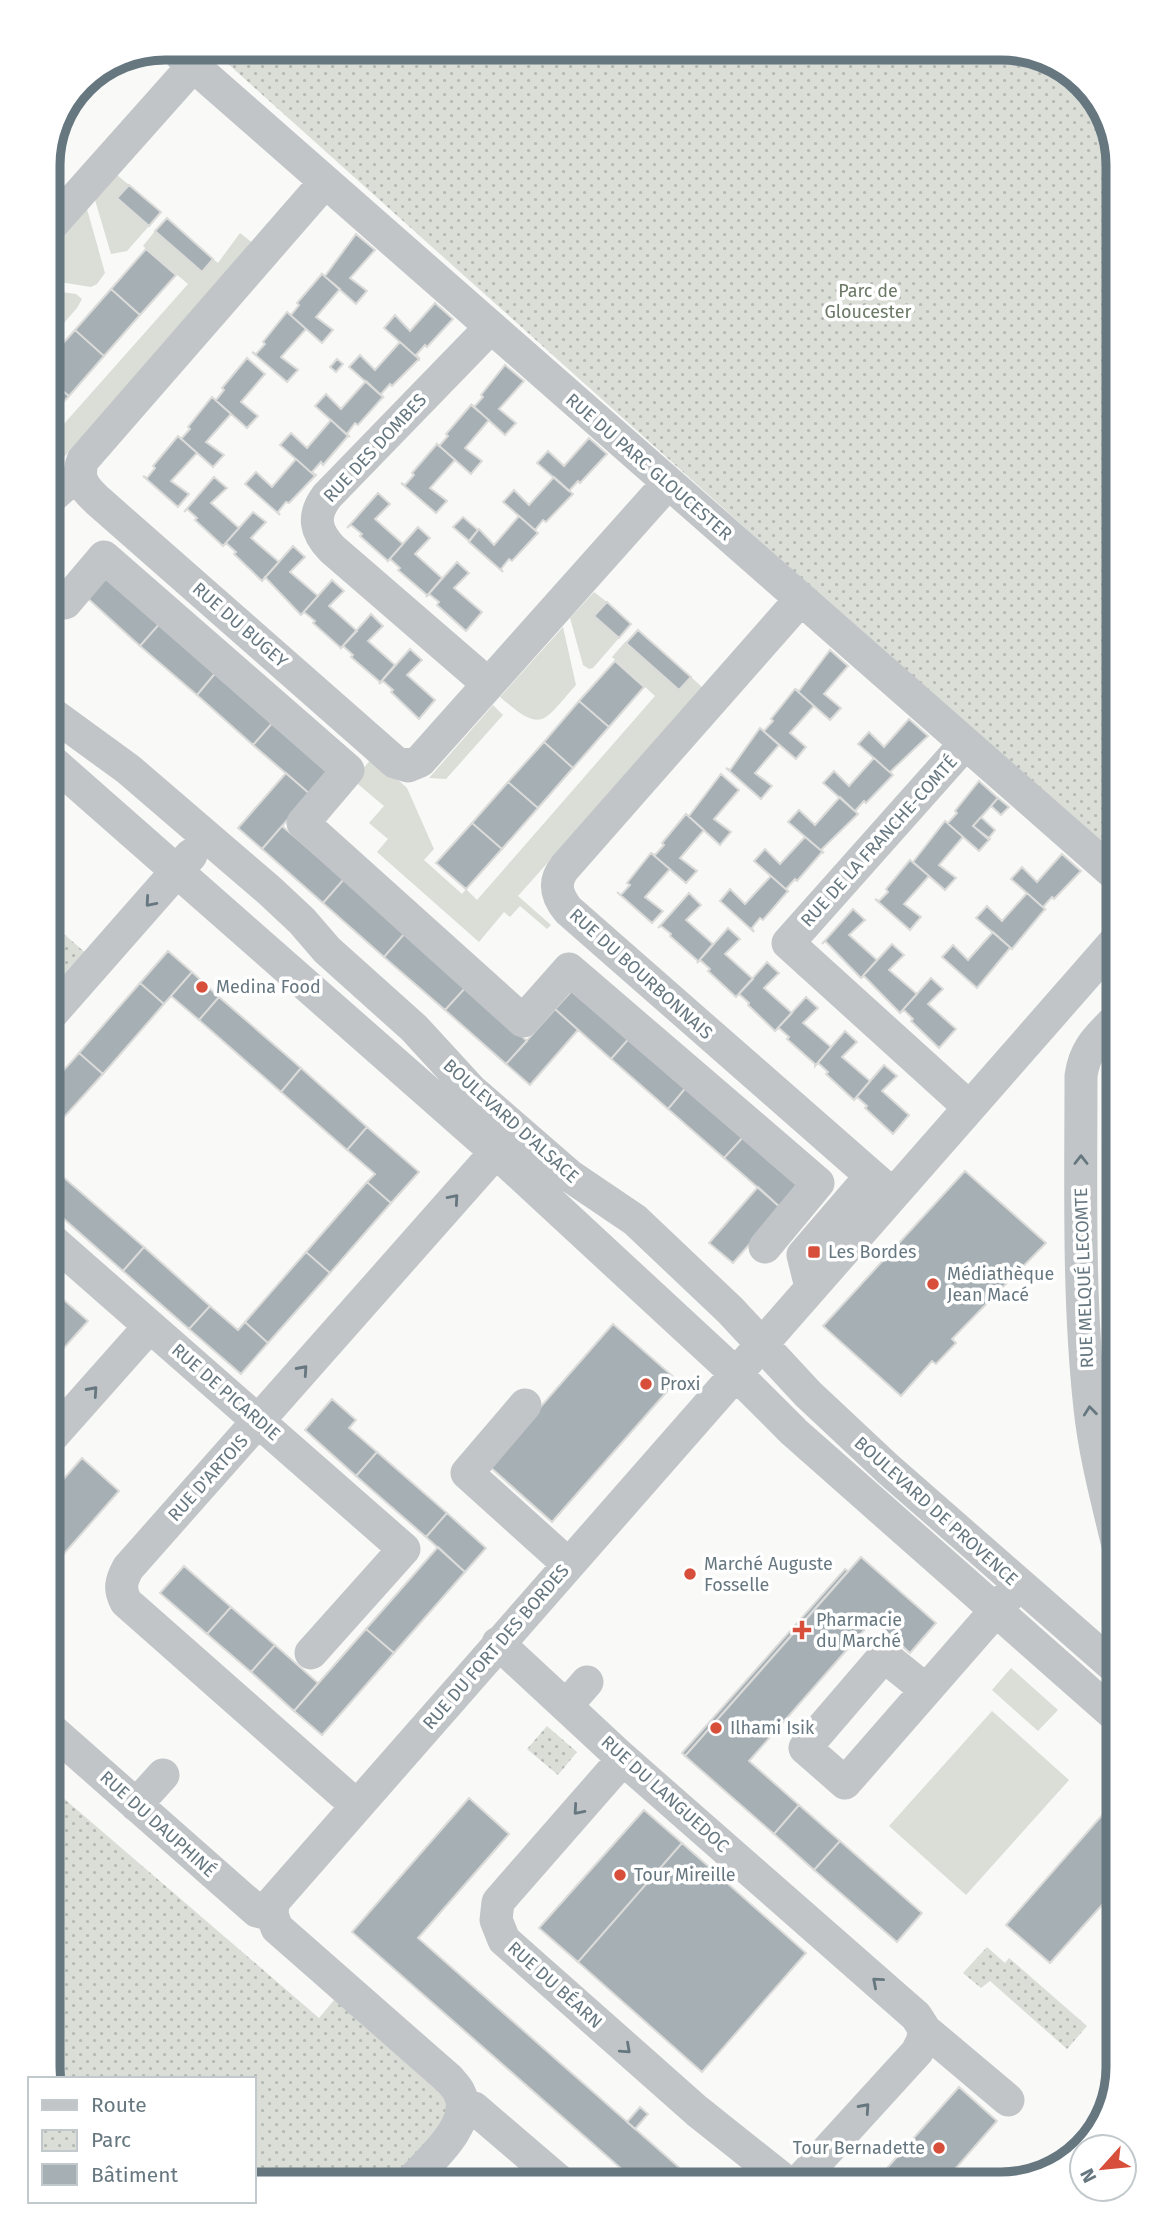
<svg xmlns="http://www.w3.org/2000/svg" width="1166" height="2231" font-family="'Fira Sans',sans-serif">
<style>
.grass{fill:#daded7}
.park{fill:url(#park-dots)}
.building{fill:#a6afb4;stroke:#dbdbd9;stroke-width:2}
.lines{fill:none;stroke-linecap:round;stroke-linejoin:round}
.minor{stroke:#c1c5c8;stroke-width:33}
.oneway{stroke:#667780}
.poi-dot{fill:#d74f3a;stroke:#fff;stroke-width:2.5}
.labels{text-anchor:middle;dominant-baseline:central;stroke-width:7;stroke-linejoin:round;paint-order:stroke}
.park-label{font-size:18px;fill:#6a7865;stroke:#fff}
.street-label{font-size:18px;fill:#667780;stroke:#fff}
.poi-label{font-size:18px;fill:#667780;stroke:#fff;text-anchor:start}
.rim{fill:none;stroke:#667780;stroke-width:9}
</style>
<defs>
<pattern id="park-dots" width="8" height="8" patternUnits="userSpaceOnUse" patternTransform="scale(1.75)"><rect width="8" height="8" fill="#daded7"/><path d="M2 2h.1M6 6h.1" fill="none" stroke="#b5b9b4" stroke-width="1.8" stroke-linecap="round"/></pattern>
</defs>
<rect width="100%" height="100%" fill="#f9f9f7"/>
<!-- grass -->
<path class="grass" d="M117 175 129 185 117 199 149 226 127 251 111 254 95 200Z
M87 209 105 273 97 284 91 287 47 280V254Z
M155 231 202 272 213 259 218 263 240 233 254 244 49 474 51 478 47 482V443L188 284 143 246Z
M47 290 76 294 82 299 77 308 49 340Z
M594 592 607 602 594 616 619 638 593 668 589 669 583 665 570 618Z
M563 627 576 685C542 723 543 734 500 697Z
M625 642 679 690 691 677 703 688 518 896 551 925 547 929 520 906 510 917 504 912 479 942 377 852 388 839 369 823 384 806 353 780 373 757 407 788 434 849 424 860 462 894 466 889 477 900 655 696 612 657Z
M493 705 503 715 446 779 429 778Z
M1011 1668 1058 1710 1038 1731 992 1690Z
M992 1711 1069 1780 966 1895 889 1826Z"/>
<!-- park -->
<path class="park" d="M1010 48 1073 71 1110 119 1119 164V863L218 55Z
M47 919 97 963 47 1019Z
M547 1726 577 1752 558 1775 527 1749Z
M47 1784 319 2018 345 1987 459 2092 411 2181 254 2183V2079H50L47 2067Z
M987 1947 1005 1963 1009 1958 1087 2026 1067 2049 990 1981 981 1988 963 1973Z"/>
<!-- building -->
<path class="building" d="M94 73 98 77 72 105 82 81Z
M129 185 161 212 149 226 117 198Z
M167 218 213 259 202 272 155 231Z
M356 234 375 250 350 278 367 291 356 304 321 273 325 276Z
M146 249 176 275 140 315 111 289Z
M322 274 340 289 316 317 333 330 322 343 287 312 291 315 299 305 297 303Z
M111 289 140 315 104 356 75 330Z
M435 303 453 319 427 347 425 345 416 355 419 358V359L384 328 395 315 410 331Z
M287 312 306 329 281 357 298 370 287 382 252 352 256 354 265 344 263 342Z
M75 330 104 356 69 396 47 378V361Z
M400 342 419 359 392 386 390 384 381 394 384 398 349 367 360 355 375 370Z
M247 358 265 374 241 402 258 416 247 428 212 397 216 400 224 390 222 388Z
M337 359 343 364 336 372 330 367Z
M505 365 524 381 499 409 516 423 505 435 471 404 474 407 483 397 481 395Z
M47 378 69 396 47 420Z
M366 381 384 398 383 397 358 425 355 423 347 434 350 437 315 406 326 394 341 409Z
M212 397 231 414 206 442 224 455 213 467 178 436 181 439 190 429 188 427Z
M471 405 489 420 465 448 482 461 471 474 436 443 439 446 448 436 446 434Z
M331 420 348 436 323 465 321 462 312 472 316 475 315 476 280 445 291 433 307 448Z
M178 436 197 453 171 481 189 494 178 507 143 476 147 478 155 468 153 466Z
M589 438 607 454 580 483 578 481 569 491 537 463 548 451 564 466Z
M437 444 455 460 430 488 447 501 436 513 401 483 405 485 414 475 412 473Z
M296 459 315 476 289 503 286 502 278 512 280 515 245 484 256 472 272 487Z
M214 477 227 488 211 503 239 528 223 546 195 520 197 518 187 509 184 512Z
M554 477 573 494 546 522 543 520 535 530 503 502 514 490 529 505Z
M378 493 390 504 375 519 403 544 387 562 388 561 360 536 362 534 351 525 347 528Z
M253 512 266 522 251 538 279 562 262 581 234 554 236 552 226 543 223 546Z
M519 516 538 533 512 561 509 559 501 569 503 572 469 542 479 529 494 545Z
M463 517 478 530 469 541 453 527Z
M418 527 430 538 415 554 442 578 426 597 427 595 398 570 400 568 390 559 387 562Z
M293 546 305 557 290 572 318 596 301 615 265 577 262 581Z
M457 562 469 573 454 588 482 612 466 631 437 605 439 602 429 594 426 597Z
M104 572 161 622 140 646 84 595Z
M332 580 344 591 329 606 357 631 340 649 341 648 313 623 315 621 304 612 301 615Z
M607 602 631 624 619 638 594 616Z
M371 614 383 626 368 641 395 665 379 684 380 682 351 657 353 655 343 646 340 649Z
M161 622 217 671 197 695 140 646Z
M638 630 691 677 679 690 626 643Z
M410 649 422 660 407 675 435 700 419 719 391 692 393 690 383 681 379 684Z
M830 650 848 666 824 694 841 708 830 720 795 689 799 691Z
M615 661 644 687 609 727 579 701Z
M217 671 274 721 253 745 197 695Z
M795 689 814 706 790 733 806 747 796 759 760 728 764 731 773 721 771 719Z
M579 701 609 727 573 768 544 742Z
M909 719 928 736 890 772 893 775 858 744 869 732 884 747Z
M274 721 331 771 310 794 253 745Z
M760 728 779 745 755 773 772 786 761 799 726 768 730 770Z
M544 742 573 768 538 808 508 782Z
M874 758 893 775 866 803 864 801 855 811 858 814 823 783 834 771 849 786Z
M286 773 310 794 262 849 238 828Z
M721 774 739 790 714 819 731 832 720 845 686 814 689 816Z
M979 781 998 798 973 826 990 839 979 851 945 821 948 823 957 813 955 811Z
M508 782 538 808 502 849 472 823Z
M840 797 858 814 821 850 824 853 788 822 799 810 815 825Z
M998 798 1009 807 1001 815 991 806Z
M686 814 704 830 680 858 697 871 686 883 651 853 655 855 664 845 662 843Z
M981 817 995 830 988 839 973 826Z
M945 821 963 837 939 865 956 878 945 890 913 862Z
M472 823 502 849 466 889 436 863Z
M282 826 344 879 323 903 262 849Z
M805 837 824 853 822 852 797 881 795 879 786 889 789 892 754 861 765 849 780 864Z
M651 853 670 869 645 897 663 911 652 923 617 892 621 895 630 885 627 883Z
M1062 854 1081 871 1054 899 1052 897 1043 907 1046 910 1011 879 1022 867 1037 882Z
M910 860 929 876 904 904 921 917 910 930 875 899 879 901 888 892 886 889Z
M771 876 789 892 788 891 763 920 760 918 752 928 754 932 720 901 730 889 745 904Z
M344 879 405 933 384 957 323 903Z
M689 893 701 905 686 920 713 944 697 963 698 961 670 936 671 934 661 926 658 928Z
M1027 893 1046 910 1045 909 1012 949 976 918 987 906 1002 921Z
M853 909 865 920 849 935 877 960 861 978 825 941 822 944Z
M728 928 740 939 725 954 753 979 736 997 708 971 710 969 700 960 697 963Z
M993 932 1012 949 1010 948 977 988 942 957 953 945 968 960Z
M405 933 466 987 445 1010 384 957Z
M892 944 904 955 889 970 917 994 900 1013 864 976 861 978Z
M168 951 192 972 164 1004 140 983Z
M767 962 779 973 764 988 792 1013 775 1031 748 1005 749 1003 739 994 736 997Z
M192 972 219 997 199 1020 171 996Z
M931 978 943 989 928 1004 956 1029 939 1048 911 1021 913 1019 904 1010 900 1013Z
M140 983 164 1004 103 1074 79 1053Z
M576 986 632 1035 611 1059 555 1009Z
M466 987 527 1041 506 1064 445 1010Z
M219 997 301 1068 281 1092 199 1020Z
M806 997 818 1008 803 1023 831 1047 815 1066V1064L787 1039 789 1037 779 1028 775 1031Z
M555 1009 578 1030 530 1085 506 1064Z
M845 1031 857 1042 842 1057 870 1081 854 1100 826 1074 828 1072 818 1063 815 1066Z
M632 1035 688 1085 668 1109 611 1059Z
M79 1053 103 1074 47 1136V1089Z
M884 1065 897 1076 882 1091 909 1115 893 1134 865 1108 867 1106 857 1097 854 1100Z
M301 1068 367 1127 347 1150 281 1092Z
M688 1085 745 1135 724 1158 668 1109Z
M367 1127 419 1172 391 1203 367 1182 375 1174 347 1150Z
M745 1135 802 1184 781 1208 724 1158Z
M47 1163 62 1176 47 1192Z
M965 1171 1046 1243 952 1339 956 1343 936 1364 932 1361 901 1396 823 1326Z
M62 1176 144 1247 123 1271 47 1204V1192Z
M367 1182 391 1203 330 1273 306 1252Z
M758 1187 781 1208 733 1263 709 1243Z
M144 1247 210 1306 189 1329 123 1271Z
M306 1252 330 1273 268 1343 245 1322Z
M49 1287 88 1321 47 1367V1289Z
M210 1306 238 1330 245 1322 268 1343 241 1374 189 1329Z
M613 1324 677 1380 552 1522 489 1466Z
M332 1399 356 1420 349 1428 377 1452 356 1476 305 1430Z
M377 1452 447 1513 426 1537 356 1476Z
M82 1458 119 1491 47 1573V1498Z
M447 1513 486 1548 465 1572 426 1537Z
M438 1547 465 1572 394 1653 366 1629Z
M861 1557 936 1623 910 1653 873 1620 749 1761 799 1805 774 1834 685 1756Z
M184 1566 231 1607 207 1634 160 1593Z
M845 1569 848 1571 685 1756 682 1753Z
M231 1607 275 1645 251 1672 207 1634Z
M366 1629 394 1653 322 1735 294 1711Z
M275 1645 318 1683 294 1711 251 1672Z
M1119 1796V1886L1050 1963 1006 1925Z
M469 1798 509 1834 418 1938 691 2178 633 2179 352 1932Z
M799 1805 840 1841 814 1870 774 1834Z
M644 1810 682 1843 578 1962 539 1928Z
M840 1841 922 1913 897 1942 814 1870Z
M682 1843 806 1953 702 2072 578 1962Z
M959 2087 997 2121 949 2176H880Z
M640 2107 648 2114 635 2129 627 2122Z"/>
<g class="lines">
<!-- minor -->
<path class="minor" d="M181 55 1119 878
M325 182 83 460C76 478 84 488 97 500L395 762 408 766 420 761 668 483
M47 230 193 66
M47 501 64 486 81 479
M47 587 65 603 104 557 348 770 303 823 523 1021 569 969 818 1183 765 1247
M800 600 565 867C553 882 556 895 568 910L892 1194
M487 683 332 549C315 531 312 516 327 496L490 328
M47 710 128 769 270 891 302 921 327 950 414 1028 471 1090 570 1176 635 1220 730 1310 808 1394 888 1469 1119 1671
M965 744 788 943 969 1107
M47 757 496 1152 735 1373 794 1432 1119 1719
M47 1019 191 855
M47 1236 404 1549 311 1653
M811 1287 803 1255 871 1176
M525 1405 467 1473 568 1564
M47 1442 150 1326
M1119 1550C1108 1503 1095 1456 1090 1408 1078 1298 1081 1187 1081 1076 1085 1047 1099 1037 1119 1016
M498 1643 623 1759 916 2016 925 2030 1008 2100
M926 1690 884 1656 805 1748 845 1783 1010 1594
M567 1705 587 1682
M47 1726 257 1911 272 1915
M623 1759 498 1902 496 1920 504 1940 697 2111 780 2177
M136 1805 163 1775
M357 1806 126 1602C119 1589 121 1581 128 1568L510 1136
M463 2106 474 2108 558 2180
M803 2177 917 2052 922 2042 925 2030
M411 2181C430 2160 475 2123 459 2092 457 2087 452 2083 449 2079L277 1928 272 1915 273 1902 1119 937"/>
</g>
<!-- one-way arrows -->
<defs><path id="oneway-chevron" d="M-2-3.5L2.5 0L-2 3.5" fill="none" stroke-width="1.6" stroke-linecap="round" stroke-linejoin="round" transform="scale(1.75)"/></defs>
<g class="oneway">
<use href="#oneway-chevron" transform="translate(150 902) rotate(131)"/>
<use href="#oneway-chevron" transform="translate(1081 1160) rotate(-90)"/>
<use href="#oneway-chevron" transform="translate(454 1199) rotate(-49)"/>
<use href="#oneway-chevron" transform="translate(303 1370) rotate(-48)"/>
<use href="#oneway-chevron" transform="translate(93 1391) rotate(-48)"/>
<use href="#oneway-chevron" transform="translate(1090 1411) rotate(-96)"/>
<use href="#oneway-chevron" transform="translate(578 1810) rotate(131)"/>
<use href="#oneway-chevron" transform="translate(877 1982) rotate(-139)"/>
<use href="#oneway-chevron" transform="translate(626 2049) rotate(42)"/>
<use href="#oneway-chevron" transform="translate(865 2108) rotate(-48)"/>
</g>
<!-- markers -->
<g class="poi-dot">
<circle cx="202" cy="987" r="7"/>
<rect x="807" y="1245" width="14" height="14" rx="3.5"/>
<circle cx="933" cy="1284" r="7"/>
<circle cx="646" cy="1384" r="7"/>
<circle cx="690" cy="1574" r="7"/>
<path d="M798.5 1619.5h7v7h7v7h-7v7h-7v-7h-7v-7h7z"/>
<circle cx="716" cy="1728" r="7"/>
<circle cx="620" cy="1875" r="7"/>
<circle cx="939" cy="2148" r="7"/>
</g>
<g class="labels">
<!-- park labels -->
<g class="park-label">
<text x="868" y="291">Parc de<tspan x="868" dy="21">Gloucester</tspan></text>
</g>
<!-- street labels -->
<g class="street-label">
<text transform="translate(375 448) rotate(-47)">RUE DES DOMBES</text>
<text transform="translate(649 467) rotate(41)">RUE DU PARC GLOUCESTER</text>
<text transform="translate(240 625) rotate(41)">RUE DU BUGEY</text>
<text transform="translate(879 841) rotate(-48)">RUE DE LA FRANCHE-COMTÉ</text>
<text transform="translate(641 974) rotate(42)">RUE DU BOURBONNAIS</text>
<text transform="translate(511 1121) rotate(42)">BOULEVARD D'ALSACE</text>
<text transform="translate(1084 1278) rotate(-92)">RUE MELQUÉ LECOMTE</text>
<text transform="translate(226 1392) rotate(41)">RUE DE PICARDIE</text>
<text transform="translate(208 1478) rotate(-48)">RUE D'ARTOIS</text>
<text transform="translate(936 1511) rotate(42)">BOULEVARD DE PROVENCE</text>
<text transform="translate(496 1647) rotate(-49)">RUE DU FORT DES BORDES</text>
<text transform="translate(665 1794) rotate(42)">RUE DU LANGUEDOC</text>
<text transform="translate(158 1824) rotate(42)">RUE DU DAUPHINÉ</text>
<text transform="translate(555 1985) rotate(42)">RUE DU BÉARN</text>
</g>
<!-- poi labels -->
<g class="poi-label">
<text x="216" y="987">Medina Food</text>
<text x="828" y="1252">Les Bordes</text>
<text x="947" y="1274">Médiathèque<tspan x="947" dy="21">Jean Macé</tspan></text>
<text x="660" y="1384">Proxi</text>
<text x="704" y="1564">Marché Auguste<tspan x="704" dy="21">Fosselle</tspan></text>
<text x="816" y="1620">Pharmacie<tspan x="816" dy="21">du Marché</tspan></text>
<text x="730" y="1728">Ilhami Isik</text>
<text x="634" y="1875">Tour Mireille</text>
<text x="925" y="2148" text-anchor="end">Tour Bernadette</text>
</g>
</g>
<!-- crop -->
<path d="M0 0H1166V2231H0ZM165 60H1001A105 105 0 0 1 1106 165V2067A105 105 0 0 1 1001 2172H165A105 105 0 0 1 60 2067V165A105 105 0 0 1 165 60Z" fill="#fff" fill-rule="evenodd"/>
<path class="rim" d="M165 60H1001A105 105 0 0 1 1106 165V2067A105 105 0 0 1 1001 2172H165A105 105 0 0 1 60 2067V165A105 105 0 0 1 165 60Z"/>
<!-- legend -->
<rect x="28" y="2077" width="228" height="126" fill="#ffffff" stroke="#c2c9cc" stroke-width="2"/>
<rect x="42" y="2100" width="35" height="10" fill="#c1c5c8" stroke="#c2c9cc" stroke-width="2"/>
<text x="91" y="2112" font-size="21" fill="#667780">Route</text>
<rect x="42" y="2130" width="35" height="21" fill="url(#park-dots)" stroke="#c2c9cc" stroke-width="2"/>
<text x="91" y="2147" font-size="21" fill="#667780">Parc</text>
<rect x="42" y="2164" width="35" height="21" fill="#a6afb4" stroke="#c2c9cc" stroke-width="2"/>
<text x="91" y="2182" font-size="21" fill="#667780">Bâtiment</text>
<!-- north arrow -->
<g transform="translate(1103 2168) rotate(243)"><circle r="33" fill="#ffffff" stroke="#c2c9cc" stroke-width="2"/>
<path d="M0-5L12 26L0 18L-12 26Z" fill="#d74f3a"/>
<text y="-10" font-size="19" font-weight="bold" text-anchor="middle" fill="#667780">N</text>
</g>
</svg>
